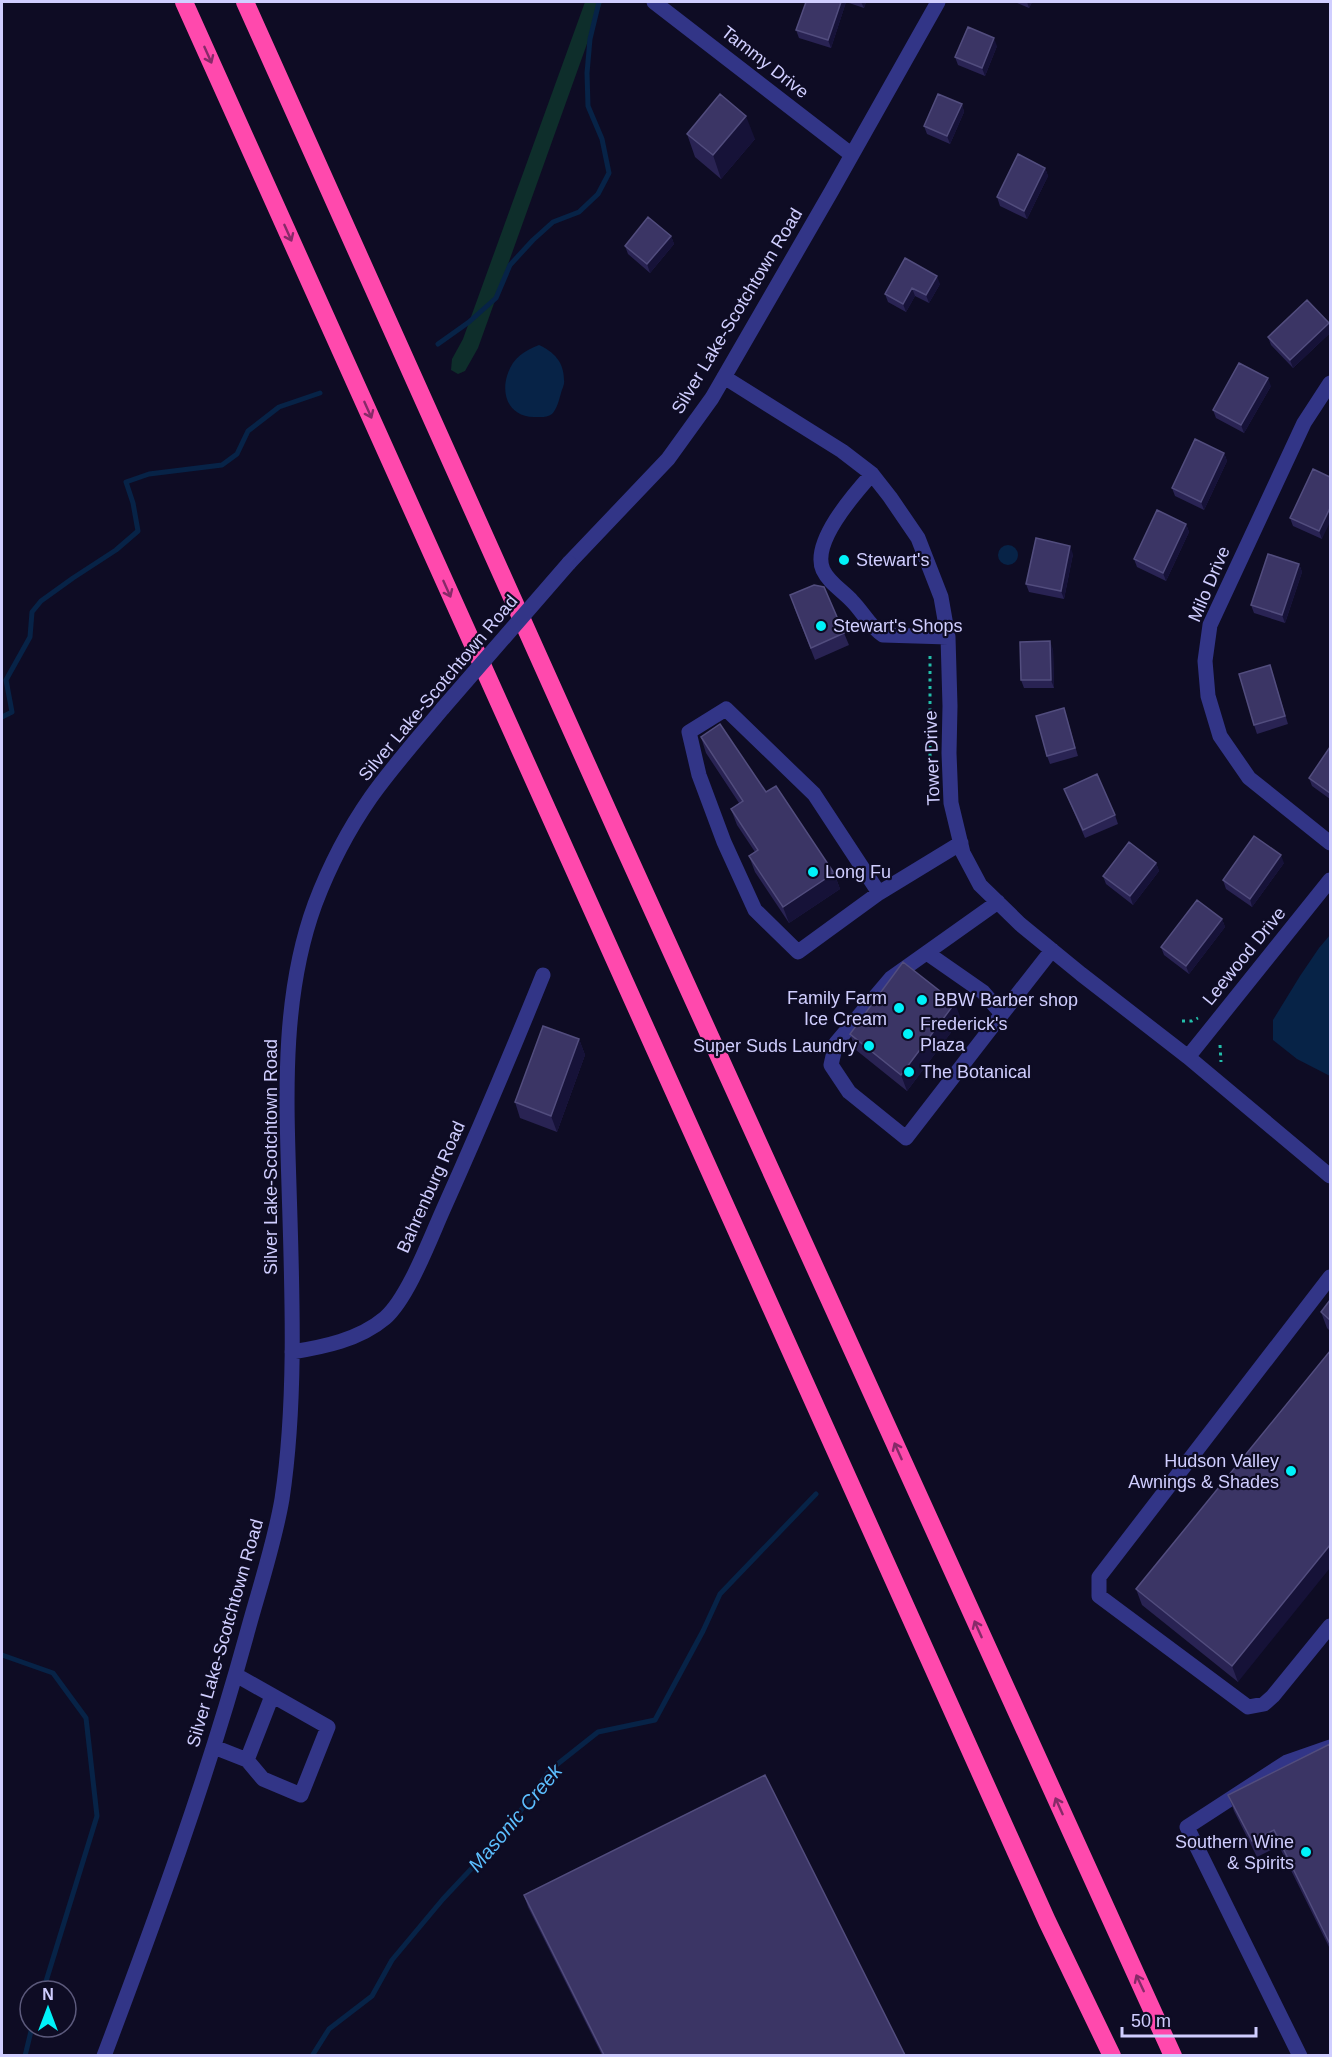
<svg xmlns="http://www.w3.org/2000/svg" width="1332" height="2057" font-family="Arial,sans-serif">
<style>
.green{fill:#0e2e2b}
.water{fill:#072347}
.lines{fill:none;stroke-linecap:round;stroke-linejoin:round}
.stream{stroke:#072347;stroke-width:5}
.path{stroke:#23beaa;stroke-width:3;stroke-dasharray:3 4.5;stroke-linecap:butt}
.minor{stroke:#323587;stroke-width:15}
.highway{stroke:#ff49ad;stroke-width:18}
.minor-bridge{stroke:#323587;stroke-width:15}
.wall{fill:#292353}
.shaded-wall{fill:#161238}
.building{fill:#3b3565;stroke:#524d7e;stroke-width:1.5}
.oneway{stroke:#862a68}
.poi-dot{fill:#00f2f9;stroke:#0e0c24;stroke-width:2}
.labels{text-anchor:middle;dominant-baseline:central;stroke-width:4.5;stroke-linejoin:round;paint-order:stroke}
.street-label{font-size:18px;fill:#d0ceff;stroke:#0e0c24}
.poi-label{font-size:18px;fill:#d0ceff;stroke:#0e0c24;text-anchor:start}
.water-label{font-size:20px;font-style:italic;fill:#5cbfff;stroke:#0e0c24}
</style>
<rect width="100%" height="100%" fill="#0e0c24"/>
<!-- green -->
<path class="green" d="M585 2H602L478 348 465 371 458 374 451 370 452 359 463 339Z"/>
<!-- water -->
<path class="water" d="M539 345C554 352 564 362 564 380 565 384 562 389 561 393 559 400 557 409 552 414 547 418 540 417 534 417 510 417 501 396 507 376 512 359 523 351 539 345Z
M998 555a10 10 0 1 1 20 0a10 10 0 1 1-20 0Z
M1330 935V1076L1297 1059 1273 1040V1020L1300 976 1319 948Z"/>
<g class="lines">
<!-- stream -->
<path class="stream" d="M438 344 469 322 496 298 510 265 533 240 553 222 579 212 598 194 609 173 602 139 588 106 587 73 590 39 599 2
M2 717 12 712 6 680 30 637 32 612 41 601 73 578 116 550 138 531 133 503 126 482 149 474 222 465 237 454 248 431 279 407 320 393
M2 1655 53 1673 86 1718 97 1816 43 1991
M25 2056 32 2027
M312 2056 329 2029 372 1996 392 1960 443 1899 503 1835 550 1770 598 1732 655 1720 703 1631 720 1594 816 1494"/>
<!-- path -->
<path class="path" d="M930 656V785L933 801
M1182 1021H1192L1198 1018
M1220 1045 1221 1062"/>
<!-- minor -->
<path class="minor" d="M654 2 852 155
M724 377 842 451 872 474 890 497 918 538 941 597 948 637 950 706 949 753 951 803 963 853 980 885 1020 924 1081 974 1188 1057 1330 1176
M1330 383 1304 423 1210 625 1205 661 1208 696 1220 736 1249 778 1330 843
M872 474C854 494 811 543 823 570 829 583 843 591 852 601 863 612 870 627 883 635L948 637
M569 563 668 459 712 398 831 192 938 2
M879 893 798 952 755 910 724 842 699 775 689 732 726 709 814 794 879 893 961 843
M927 953 983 992 1002 1014 906 1138 849 1092 831 1065 836 1043 891 978 998 902
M1002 1014 1052 950
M1188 1057 1330 880
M1330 1277 1099 1577V1596L1248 1707 1264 1704 1273 1696 1330 1626
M292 1352C323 1347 359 1340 385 1318 408 1298 430 1239 443 1210 478 1132 511 1054 543 975
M214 1747 247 1760 263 1779 301 1795 328 1727 236 1675
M247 1760 272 1696
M104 2056C156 1918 207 1779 246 1637 258 1592 274 1546 282 1499 297 1399 292 1287 289 1186 286 1092 282 994 315 904 329 867 348 830 371 797 393 766 419 737 443 708
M1300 2056 1187 1827 1287 1762 1330 1747"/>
<!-- highway -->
<path class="highway" d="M184 2 1047 1921 1112 2056
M245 2 619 836 1173 2056"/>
<!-- minor-bridge -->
<path class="minor-bridge" d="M443 708 569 563"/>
</g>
<!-- wall -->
<path class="wall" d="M806 2H866L864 8 846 2 831 48 799 38 796 30Z
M1015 2H1032L1029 8Z
M997 46 985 76 958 65 955 57Z
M962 104 964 112 950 144 927 134 924 126Z
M687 134 755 139 721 179 695 157Z
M1045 168 1048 176 1027 219 1000 206 997 197Z
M671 236 674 244 650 273 628 254 625 246Z
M905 258 940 284 929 303 915 296 906 312 888 302 885 294Z
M1330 326V333L1293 368 1271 345 1268 337Z
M1271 386 1244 433 1216 418 1213 410Z
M1224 453 1227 461 1204 510 1175 496 1172 488Z
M1313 469 1322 539 1293 526 1290 518Z
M1186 524 1189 532 1166 581 1137 567 1134 559Z
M1073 554 1064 599 1029 592 1026 584Z
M1299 564 1302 572 1285 623 1254 613 1251 605Z
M794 607 844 633 849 645 815 660Z
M1053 649 1054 688H1024L1021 680Z
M1270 665 1288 724 1257 734 1254 725Z
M1064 708 1078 756 1050 764 1047 756Z
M701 737 766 792 834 873 840 889 789 923 755 872 749 856 755 852 737 825 731 809 739 803 706 753Z
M1330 747V799L1312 786 1309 778Z
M1064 789 1115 815 1118 824 1085 838Z
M1156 863 1159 871 1133 905 1106 884 1103 876Z
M1284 863 1252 907 1226 889 1223 880Z
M1222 919 1225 927 1189 974 1164 955 1161 947Z
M961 1019 907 1091 856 1050 850 1034Z
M579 1039 585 1055 557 1132 520 1118 515 1102Z
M1330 1300V1331L1327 1328 1321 1312Z
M1330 1351 1238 1682 1142 1605 1136 1589Z
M1330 1744V1949L1279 1846 1257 1857 1234 1811 1228 1795Z
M524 1895 905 2055H602L528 1907Z"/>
<!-- shaded-wall -->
<path class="shaded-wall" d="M841 2H846L831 48 828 40Z
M861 2H866L864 8Z
M1027 2H1032L1029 8Z
M994 38 997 46 985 76 982 68Z
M962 104 964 112 950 144 947 136Z
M746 116 755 139 721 179 713 155Z
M1045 168 1048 176 1027 219 1024 211Z
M671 236 674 244 650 273 647 264Z
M937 276 940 284 929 303 926 295Z
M912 288 915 296 906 312 903 304Z
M1329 323 1330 333 1293 368 1290 360Z
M1268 378 1271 386 1244 433 1241 425Z
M1224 453 1227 461 1204 510 1201 502Z
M1330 508V522L1322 539 1319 531Z
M1186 524 1189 532 1166 581 1163 573Z
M1070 546 1073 554 1064 599 1061 591Z
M1299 564 1302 572 1285 623 1282 615Z
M1050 641 1053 649 1054 688 1051 680Z
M1281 855 1284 863 1252 907 1250 899Z
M1156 863 1159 871 1133 905 1130 896Z
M834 873 840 889 789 923 783 907Z
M1222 919 1225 927 1189 974 1186 966Z
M955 1003 961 1019 907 1091 901 1075Z
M579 1039 585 1055 557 1132 551 1116Z
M1330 1545V1568L1238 1682 1232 1666Z"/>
<!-- building -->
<path class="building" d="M806 2H841L828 40 796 30Z
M968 27 994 38 982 68 955 57Z
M720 94 746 116 713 155 687 134Z
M938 94 962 104 947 136 924 126Z
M1018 154 1045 168 1024 211 997 197Z
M648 217 671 236 647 264 625 246Z
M905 258 937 276 926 295 912 288 903 304 885 294Z
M1307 300 1329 323 1290 360 1268 337Z
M1239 363 1268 378 1241 425 1213 410Z
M1195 439 1224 453 1201 502 1172 488Z
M1313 469 1330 477V508L1319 531 1290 518Z
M1157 510 1186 524 1163 573 1134 559Z
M1036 538 1070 546 1061 591 1026 584Z
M1268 554 1299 564 1282 615 1251 605Z
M814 585 824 587 844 633 811 648 790 595Z
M1050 641 1051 680H1021L1020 642Z
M1270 665 1285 716 1254 725 1239 674Z
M1064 708 1075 748 1047 756 1036 716Z
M720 724 766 792 776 786 834 873 783 907 749 856 758 850 731 809 743 801 701 737Z
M1330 747V793L1309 778Z
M1097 774 1115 815 1083 830 1064 789Z
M1254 836 1281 855 1250 899 1223 880Z
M1129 842 1156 863 1130 896 1103 876Z
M1197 900 1222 919 1186 966 1161 947Z
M903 962 955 1003 901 1075 850 1034Z
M543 1026 579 1039 551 1116 515 1102Z
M1330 1300V1320L1321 1312Z
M1330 1351V1545L1232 1666 1136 1589Z
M1330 1744V1944L1274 1830 1252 1841 1228 1795Z
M765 1775 905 2055H604L524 1895Z"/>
<!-- one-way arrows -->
<defs><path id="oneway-shaft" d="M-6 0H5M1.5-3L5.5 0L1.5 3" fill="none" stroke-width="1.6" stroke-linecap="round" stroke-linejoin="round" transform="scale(1.5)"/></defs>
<g class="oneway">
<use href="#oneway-shaft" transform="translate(208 55) rotate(66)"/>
<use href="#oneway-shaft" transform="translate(288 233) rotate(66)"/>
<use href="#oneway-shaft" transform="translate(368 410) rotate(66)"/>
<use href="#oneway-shaft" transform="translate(447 589) rotate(66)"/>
<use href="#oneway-shaft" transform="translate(898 1451) rotate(-114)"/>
<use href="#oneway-shaft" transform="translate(978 1629) rotate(-114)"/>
<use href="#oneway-shaft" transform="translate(1059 1806) rotate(-114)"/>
<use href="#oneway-shaft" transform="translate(1140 1983) rotate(-115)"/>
</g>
<!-- markers -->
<g class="poi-dot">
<circle cx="844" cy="560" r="6"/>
<circle cx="821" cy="626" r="6"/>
<circle cx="813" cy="872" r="6"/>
<circle cx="922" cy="1000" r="6"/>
<circle cx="899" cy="1008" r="6"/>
<circle cx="908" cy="1034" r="6"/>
<circle cx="869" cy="1046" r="6"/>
<circle cx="909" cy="1072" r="6"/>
<circle cx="1291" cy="1471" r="6"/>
<circle cx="1306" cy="1852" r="6"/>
</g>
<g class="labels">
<!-- street labels -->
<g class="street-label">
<text transform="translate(765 62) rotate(38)">Tammy Drive</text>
<text transform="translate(737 311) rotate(-59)">Silver Lake-Scotchtown Road</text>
<text transform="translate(1209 584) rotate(-67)">Milo Drive</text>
<text transform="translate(438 688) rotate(-50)">Silver Lake-Scotchtown Road</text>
<text transform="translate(932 758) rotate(-92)">Tower Drive</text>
<text transform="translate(1244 956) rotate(-51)">Leewood Drive</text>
<text transform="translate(271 1157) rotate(-90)">Silver Lake-Scotchtown Road</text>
<text transform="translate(431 1187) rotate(-66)">Bahrenburg Road</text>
<text transform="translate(225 1633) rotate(-74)">Silver Lake-Scotchtown Road</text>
</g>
<!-- poi labels -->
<g class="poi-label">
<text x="856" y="560">Stewart's</text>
<text x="833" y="626">Stewart's Shops</text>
<text x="825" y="872">Long Fu</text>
<text x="887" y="998" text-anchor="end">Family Farm<tspan x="887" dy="21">Ice Cream</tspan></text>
<text x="934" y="1000">BBW Barber shop</text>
<text x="920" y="1024">Frederick's<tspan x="920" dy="21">Plaza</tspan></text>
<text x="857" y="1046" text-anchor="end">Super Suds Laundry</text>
<text x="921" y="1072">The Botanical</text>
<text x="1279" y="1461" text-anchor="end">Hudson Valley<tspan x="1279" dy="21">Awnings &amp; Shades</tspan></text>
<text x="1294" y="1842" text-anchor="end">Southern Wine<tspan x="1294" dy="21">&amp; Spirits</tspan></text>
</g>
<!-- water labels -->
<g class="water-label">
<text transform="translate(515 1818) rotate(-50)">Masonic Creek</text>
</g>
</g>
<!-- border -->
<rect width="1332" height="2057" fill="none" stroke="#d0ceff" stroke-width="6"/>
<!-- north arrow -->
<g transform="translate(48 2009)"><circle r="28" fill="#0e0c24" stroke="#5c5a7c" stroke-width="1.5"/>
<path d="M0-4.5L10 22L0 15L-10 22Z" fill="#00f2f9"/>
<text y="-9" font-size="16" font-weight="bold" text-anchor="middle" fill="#d0ceff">N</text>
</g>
<!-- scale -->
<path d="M1122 2027v9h134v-9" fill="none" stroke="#d0ceff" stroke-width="3"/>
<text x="1131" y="2027" font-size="18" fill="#d0ceff" stroke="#0e0c24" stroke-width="4.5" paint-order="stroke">50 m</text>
</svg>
